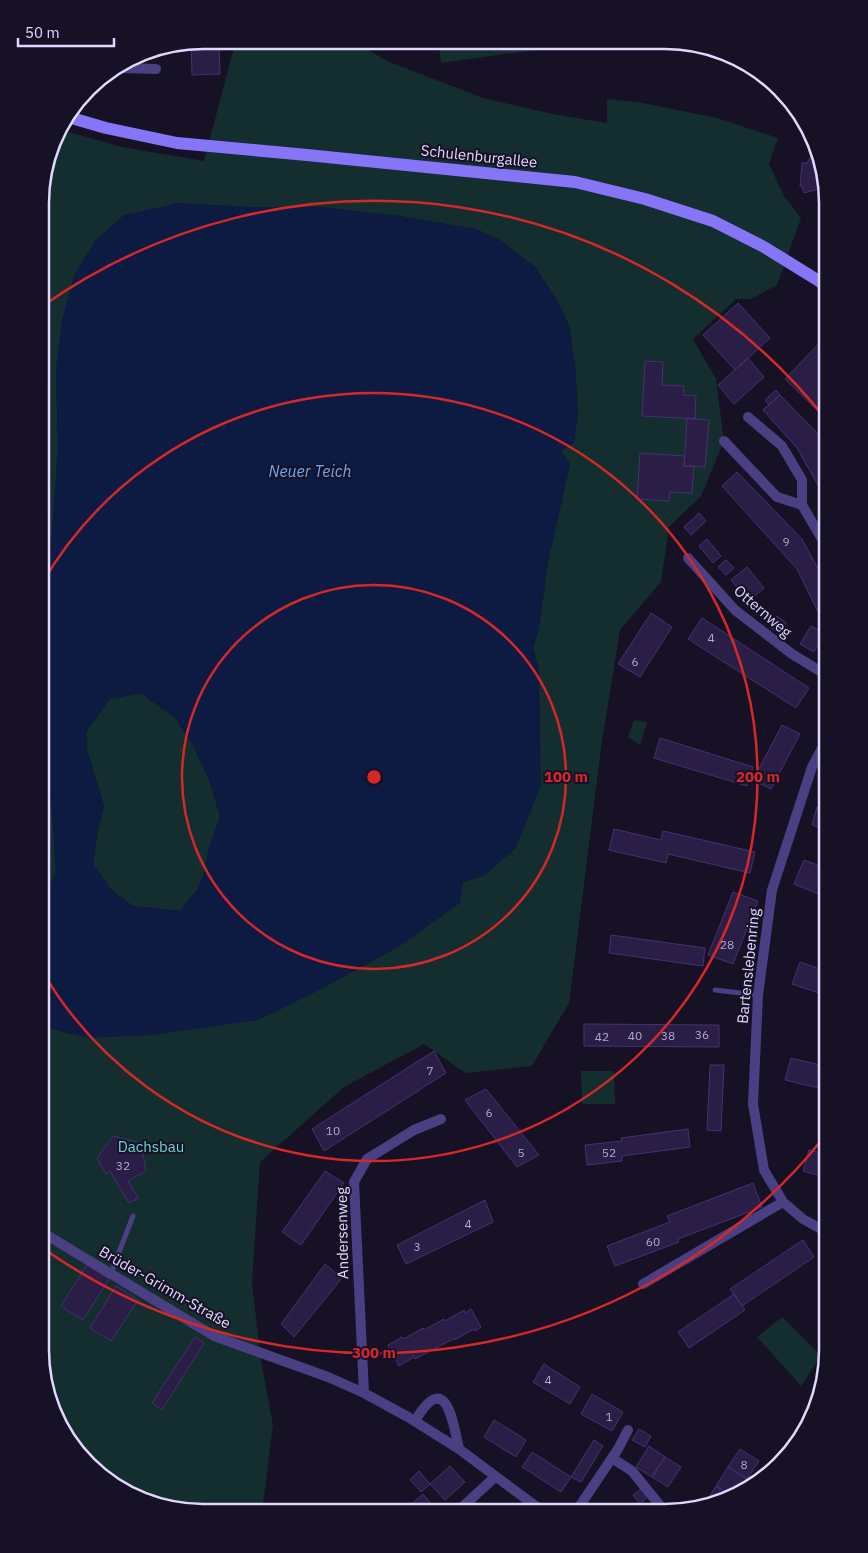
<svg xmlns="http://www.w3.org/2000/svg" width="868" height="1553" font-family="'IBM Plex Sans',sans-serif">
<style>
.green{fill:#142d2f}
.water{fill:#0d1b42;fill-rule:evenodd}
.building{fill:#2a1e46;stroke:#453170}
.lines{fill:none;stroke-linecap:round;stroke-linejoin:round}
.lane{stroke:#493f82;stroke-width:5}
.street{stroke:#493f82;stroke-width:10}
.secondary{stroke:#8775f7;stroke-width:12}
.ring{fill:none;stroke:#d62828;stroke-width:2.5}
.labels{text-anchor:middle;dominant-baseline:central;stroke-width:4;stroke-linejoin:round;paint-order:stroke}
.number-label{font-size:12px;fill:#b2aacf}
.street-label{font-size:15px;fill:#e0d8fd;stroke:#171126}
.park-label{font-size:15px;fill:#67d9ca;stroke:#171126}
.water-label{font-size:16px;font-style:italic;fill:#6ca7f7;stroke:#171126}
.rim{fill:none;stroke:#e0d8fd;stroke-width:2.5}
.centre{fill:#d62828;stroke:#171126;stroke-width:2.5}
.ring-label{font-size:15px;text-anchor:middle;font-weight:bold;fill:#d62828;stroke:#171126;stroke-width:4;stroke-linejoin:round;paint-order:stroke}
</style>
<rect width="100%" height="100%" fill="#171126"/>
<!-- green -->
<path class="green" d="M236 40 353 41 387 61 483 98 553 114 607 123V99L638 102 717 118 778 138 769 164 784 196 801 218 777 285 751 299H736L693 339 716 379 724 441 701 496 669 527 661 582 620 630 601 748 569 1003 532 1066 465 1073 424 1044 344 1087 260 1162 252 1284 261 1360 273 1425 262 1512H181L103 1479 73 1449 49 1403 40 1350V1032L50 1028 70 1034 258 1020 319 990 401 945 463 882 485 875 539 705V671L533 648 539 628 548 561 570 464 561 451 578 415 575 366 569 326 558 302 535 267 500 240 476 229 399 216 318 207H252L63 317 56 370 58 448 52 535 41 585V182L57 131 58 129 122 147 204 161Z
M438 41 584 42V43L441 63Z
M141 693 176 719 192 743 209 779 220 816 209 848 203 876 197 890 180 911 133 906 111 890 93 864 98 830 104 806 87 750 86 732 110 699Z
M634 720 647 722 640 745 628 737Z
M41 734 46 755 53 823 56 874 41 899Z
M581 1071H614L615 1104H582Z
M782 1317 821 1356 801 1386 757 1337Z"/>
<!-- water -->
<path class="water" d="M178 203 252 207H318L399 216 476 229 500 240 535 267 558 302 569 326 575 366 578 415 574 443 561 451 570 464 548 561 539 628 533 648 539 671 541 785 516 848 485 875 463 882 460 903 401 945 319 990 258 1020 151 1035 89 1038 50 1028 40 1032 41 899 56 873 53 823 46 755 41 734V585L52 535 58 448 56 370 63 317 74 275 95 241 124 215ZM141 693 176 719 192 743 209 779 220 816 209 848 203 876 197 890 180 911 133 906 111 890 93 864 98 830 104 806 87 750 86 732 110 699Z"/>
<!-- building -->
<path class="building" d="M203 40H207V44H219L220 74 192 75 191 42Z
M811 156 821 160 826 193 820 195 819 189 804 193 802 186H800L802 163H807Z
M738 303 770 338 735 370 703 335Z
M828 334V409L822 415 785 379Z
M748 358 764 377 734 404 718 385Z
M645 361 663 362 662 385 684 386 683 395 696 396 695 419 642 416Z
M776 390 780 395 769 405 765 400Z
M780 395 818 434 828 451V503L797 448 763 410Z
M687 418 709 420 705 467 684 466Z
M640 453 685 456 684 466H694L692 493 670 492 669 501 637 499Z
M737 472 802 539 828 587V632L797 569 722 486Z
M699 513 706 521 691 535 684 527Z
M707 539 721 556 713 563 699 546Z
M726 560 734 568 726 575 718 567Z
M747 567 764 588 749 601 731 580Z
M651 613 672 627 640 677 618 664Z
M777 616 786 623 779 634 770 627Z
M702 618 809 688 796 708 688 639Z
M811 626 825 634 814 652 800 644Z
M782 725 800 734 771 789 753 780Z
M660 738 753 767 747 786 654 758Z
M817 807 828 810 822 828 812 825Z
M614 829 661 840 663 831 755 852 750 873 668 854 666 863 609 850Z
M804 860 828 869V898L794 884Z
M733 892 758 901 733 964 708 955Z
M611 935 705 948 703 966 609 953Z
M800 962 828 972V992H826L825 995 792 984Z
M584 1024 719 1025V1047L584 1046Z
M434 1051 446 1073 324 1151 312 1129Z
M791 1058 828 1067V1086L824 1085 823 1089 785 1080Z
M710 1065H724L721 1131 707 1130Z
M486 1089 539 1155 517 1167 465 1100Z
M688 1129 690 1147 622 1156V1161L587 1165 585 1145 622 1141 621 1138Z
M113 1136 141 1143 146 1171 128 1181 138 1198 129 1203 110 1171 106 1174 97 1158Z
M809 1150 828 1155V1178L803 1171Z
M325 1171 344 1183 301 1245 282 1232Z
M753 1183 762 1207 678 1239 679 1242 615 1266 607 1246 670 1222 667 1216Z
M485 1200 493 1222 406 1264 397 1245Z
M803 1240 814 1257 742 1306 730 1289Z
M325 1264 342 1278 294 1337 281 1324Z
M87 1265 109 1279 83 1320 61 1306Z
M116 1286 138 1300 111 1341 90 1328Z
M734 1294 745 1310 689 1348 678 1332Z
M471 1309 481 1327 475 1331 474 1329 455 1340V1338L415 1359 414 1357 399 1366 388 1345 402 1337 404 1339 423 1328 424 1330 444 1319 445 1321 464 1310 465 1313Z
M195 1337 204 1343 162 1410 152 1403Z
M544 1364 580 1387 570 1404 533 1382Z
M592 1394 623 1412 612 1431 581 1414Z
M494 1420 526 1440 516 1457 484 1437Z
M639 1429 651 1436 645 1447 632 1440Z
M594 1440 603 1446 581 1482 571 1477Z
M649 1446 665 1457 652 1477 636 1467Z
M740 1449 759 1461 747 1479 728 1467Z
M532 1452 571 1477 561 1492 522 1467Z
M665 1457 681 1467 668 1487 652 1477Z
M450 1466 465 1482 445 1500 430 1484Z
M728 1467 747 1479 737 1494 732 1496 716 1486Z
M419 1471 430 1484 421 1492 410 1480Z
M716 1486 732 1496 718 1504 706 1506 704 1505Z
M641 1489 648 1497 640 1504 633 1495Z
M423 1494 436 1510 434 1512H412L408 1507Z"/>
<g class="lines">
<!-- lane -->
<path class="lane" d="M715 990 758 995
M111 1273 133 1216"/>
<!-- street -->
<path class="street" d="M118 67 123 68 156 69
M748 417 782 446 802 480V505
M724 441 777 497 802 505 825 544 826 559 828 563
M688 558 735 610 792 654 828 676
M40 1231 214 1336 328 1377 364 1393 408 1417 459 1449 545 1513
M828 1233 803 1219 783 1202 764 1170 753 1104 758 995 772 890 812 767 828 737
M643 1284 783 1202
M364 1393 354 1182 367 1159 414 1130 441 1119
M415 1421C446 1368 453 1422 459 1449
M612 1458 632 1471 666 1513
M457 1512 495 1477
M575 1513 618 1449 628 1430"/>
<!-- secondary -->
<path class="secondary" d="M68 117 106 128 177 143 307 155 575 182 645 199 713 221 764 247 819 281 828 288"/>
</g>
<!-- distance rings -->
<g class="ring">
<circle cx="374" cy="777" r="192"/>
<path d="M41 585A384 384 0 1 1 41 969"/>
<path d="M825 1136A576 576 0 0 1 44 1249M44 305A576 576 0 0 1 828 422"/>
</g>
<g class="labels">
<!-- number labels -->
<g class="number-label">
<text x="786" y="541">9</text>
<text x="711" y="637">4</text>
<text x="635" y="661">6</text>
<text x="727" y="944">28</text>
<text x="702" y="1034">36</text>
<text x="635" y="1035">40</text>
<text x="668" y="1035">38</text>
<text x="602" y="1036">42</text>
<text x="430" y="1070">7</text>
<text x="489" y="1112">6</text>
<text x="333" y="1130">10</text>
<text x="521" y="1152">5</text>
<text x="609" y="1152">52</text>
<text x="123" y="1165">32</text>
<text x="468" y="1223">4</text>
<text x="653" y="1241">60</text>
<text x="417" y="1246">3</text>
<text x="548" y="1379">4</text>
<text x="609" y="1416">1</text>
<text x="744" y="1464">8</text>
</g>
<!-- street labels -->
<g class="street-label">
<text transform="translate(479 156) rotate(6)">Schulenburgallee</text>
<text transform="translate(763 611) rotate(41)">Otternweg</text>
<text transform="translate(748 966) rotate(-84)">Bartenslebenring</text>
<text transform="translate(342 1233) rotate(-91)">Andersenweg</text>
<text transform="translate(165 1287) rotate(30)">Brüder-Grimm-Straße</text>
</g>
<!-- park labels -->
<g class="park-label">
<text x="151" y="1146">Dachsbau</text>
</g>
<!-- water labels -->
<g class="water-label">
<text x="310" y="471">Neuer Teich</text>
</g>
</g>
<!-- crop -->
<path d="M0 0H868V1553H0ZM203 49H665A154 154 0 0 1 819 203V1350A154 154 0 0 1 665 1504H203A154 154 0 0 1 49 1350V203A154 154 0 0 1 203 49Z" fill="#171126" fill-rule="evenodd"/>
<path class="rim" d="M203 49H665A154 154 0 0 1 819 203V1350A154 154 0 0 1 665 1504H203A154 154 0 0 1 49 1350V203A154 154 0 0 1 203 49Z"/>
<circle cx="374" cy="777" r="8" class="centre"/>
<g class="ring-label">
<text x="566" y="782">100 m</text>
<text x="758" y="782">200 m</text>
<text x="374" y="1358">300 m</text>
</g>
<!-- scale -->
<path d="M18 38v8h96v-8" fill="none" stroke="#e0d8fd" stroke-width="2.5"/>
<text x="25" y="38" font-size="15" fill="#e0d8fd" stroke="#171126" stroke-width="4" paint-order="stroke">50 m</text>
</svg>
